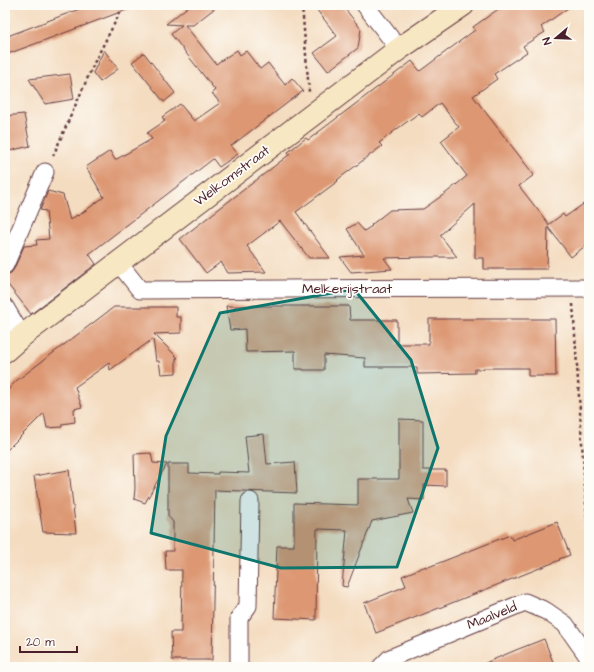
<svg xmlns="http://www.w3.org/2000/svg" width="594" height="672" font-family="'Architects Daughter',sans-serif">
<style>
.building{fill:#dd9873}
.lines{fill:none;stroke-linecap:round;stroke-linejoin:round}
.street-casing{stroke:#643b41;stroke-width:19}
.secondary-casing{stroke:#643b41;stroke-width:24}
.path{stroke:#643b41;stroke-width:2.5;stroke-dasharray:3 3;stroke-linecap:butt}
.street{stroke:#fff;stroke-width:17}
.secondary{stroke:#f7e8c3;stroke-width:22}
.marked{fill:#0f766e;fill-opacity:0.2;stroke:#0f766e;stroke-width:3;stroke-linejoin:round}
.labels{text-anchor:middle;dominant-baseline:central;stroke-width:3.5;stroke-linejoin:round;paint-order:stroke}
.street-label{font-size:14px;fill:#4a1f2b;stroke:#fdfcf7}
</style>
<rect width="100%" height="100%" fill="#fdfcf7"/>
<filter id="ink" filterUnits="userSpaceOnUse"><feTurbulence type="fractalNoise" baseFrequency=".025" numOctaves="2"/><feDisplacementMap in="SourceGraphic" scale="8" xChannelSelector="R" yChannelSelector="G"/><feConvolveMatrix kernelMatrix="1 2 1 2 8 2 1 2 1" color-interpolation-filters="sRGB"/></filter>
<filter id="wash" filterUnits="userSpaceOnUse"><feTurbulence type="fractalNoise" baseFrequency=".012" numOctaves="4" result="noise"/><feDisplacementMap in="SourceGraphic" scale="16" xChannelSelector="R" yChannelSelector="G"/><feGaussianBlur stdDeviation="0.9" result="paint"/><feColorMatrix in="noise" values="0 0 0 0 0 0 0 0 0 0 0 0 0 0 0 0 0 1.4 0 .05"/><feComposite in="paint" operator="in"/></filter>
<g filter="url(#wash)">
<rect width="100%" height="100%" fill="#f4dcc0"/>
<g id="blocks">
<!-- building -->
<path class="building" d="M90 5H134V7L5 55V37Z
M190 5H219L193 25H185L216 64 237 50 240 55 246 51 260 69 268 63 285 85 292 78 303 91 231 146 238 154 219 167 213 159 89 254 96 264 31 314 5 281V278L6 275 11 273 14 269 24 246 37 245 36 240 49 239 46 211 40 210 48 191 63 195 70 220 77 215 78 216 104 197 86 167 110 151 115 160 152 139 147 133 165 121 162 117 180 104 194 121 220 103 212 93 215 90 171 34 182 25 166 24Z
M313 5H342L361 29 358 48 328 71 314 53 337 36Z
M504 5H572L541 27 545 32 523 46 527 52 494 74 497 79 473 96 534 175 519 186 548 223V225L563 214 565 217 589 200V243L571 257 548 227 547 269H484V258H475V204L440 235 457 257H425L384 258 392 269 351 272 340 257 364 255 347 229 357 223 364 231 372 226 371 225 390 210 423 209 446 193 467 176 441 141 459 127 440 103 422 117 419 113 397 129 379 143 382 146 337 180 338 181 296 212 330 258H309L280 221 247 246 266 272 228 273 221 262 206 273 180 239 290 154 288 152 306 138 308 140 412 61 420 71 475 30 473 27Z
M104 50 118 69 100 82 93 73Z
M144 53 175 93 164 102 132 62Z
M70 74 74 99 45 104 29 79Z
M24 114 30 146 9 151 5 124V116Z
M226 306H349L350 320H397V344H429V319H555L556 376H528V368H483L484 369H475V373L417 374V367H365V358L324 355V370H303V369H295V351L246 352 245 329 230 330Z
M114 307H176V317H181V333L154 334 178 358H176V373L161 374 159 361H156L153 339 110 370 109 363 75 387 82 407 74 409 75 422 62 424V427L47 428 44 413 5 452V393L16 381Z
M399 419 423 420V470H446V486L424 485V500L408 499 413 513 372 521 347 587 342 586 347 530 317 529 316 620 274 618 277 546H294V503L358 505V479H399Z
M264 434 267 464 295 462 297 493 215 490 212 660H172L171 632H181L182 570H166L165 551H173V522L168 516V464H189V473L218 474V472L249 473 245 436Z
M151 453 153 463 167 464 145 503 134 499 135 488 134 454Z
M69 470 76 533 43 532 34 476Z
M557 522 570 555 559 559 560 560 376 633 364 603 406 586 402 576 426 566V568L510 535 512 540Z
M544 639 555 667H476L516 650Z"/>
</g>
</g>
<g filter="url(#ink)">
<use href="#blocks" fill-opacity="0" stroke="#643b41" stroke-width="1"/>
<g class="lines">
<defs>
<path id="street" d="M365 5 399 49
M118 262 140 290C290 288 439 289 589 288
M5 265 45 172
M5 307 22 336
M239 667V618L248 606 250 501
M381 667 390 658 525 602 546 611 565 624 589 658"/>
<path id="secondary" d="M5 351 22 336 399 49 463 5"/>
</defs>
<!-- street casing -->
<use href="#street" class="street-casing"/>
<!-- secondary casing -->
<use href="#secondary" class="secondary-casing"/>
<!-- path -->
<path class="path" d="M302 5 309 92
M53 156 95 61 124 5
M573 304 589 550"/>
<!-- street -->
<use href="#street" class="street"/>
<!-- secondary -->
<use href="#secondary" class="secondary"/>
</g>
</g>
<!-- marked area -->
<path class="marked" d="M354 289 411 360 438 448 397 567 281 568 151 533 166 436 220 313Z"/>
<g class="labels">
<!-- street labels -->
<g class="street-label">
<text transform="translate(232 176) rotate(-37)">Welkomstraat</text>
<text x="347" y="289">Melkerijstraat</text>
<text transform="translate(492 616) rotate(-22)">Maalveld</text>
</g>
</g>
<!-- margin -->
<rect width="594" height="672" fill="none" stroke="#fdfcf7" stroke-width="20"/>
<!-- north arrow -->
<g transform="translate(556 38) rotate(251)" stroke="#fdfcf7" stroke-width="3" paint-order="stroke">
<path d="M0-3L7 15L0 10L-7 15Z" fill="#4a1f2b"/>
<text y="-6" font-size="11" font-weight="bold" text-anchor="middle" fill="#4a1f2b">N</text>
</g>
<!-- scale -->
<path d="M20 646v6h57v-6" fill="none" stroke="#4a1f2b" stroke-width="2"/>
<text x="26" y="646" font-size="12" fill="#4a1f2b" stroke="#fdfcf7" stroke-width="3" paint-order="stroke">20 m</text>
</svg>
